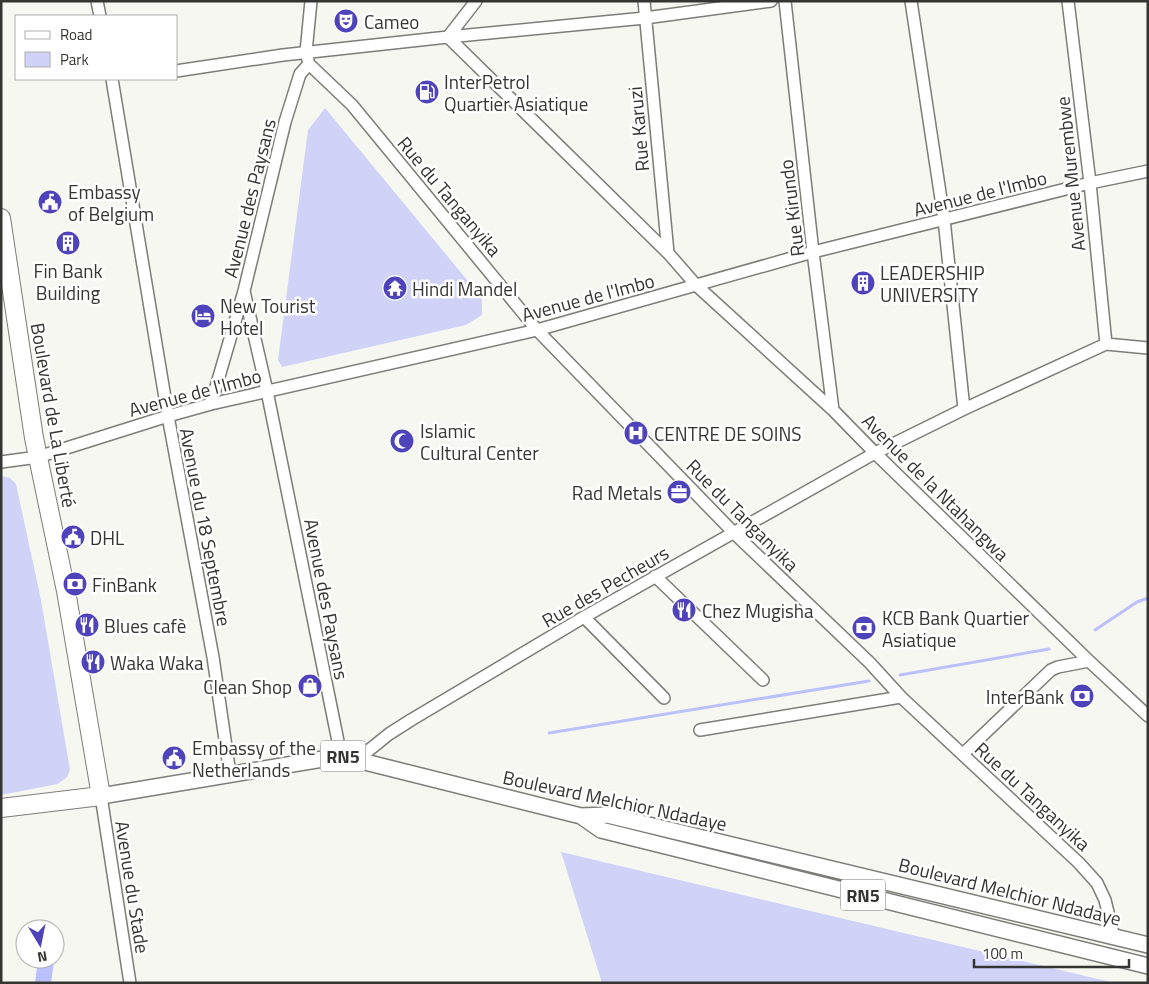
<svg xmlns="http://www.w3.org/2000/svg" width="1149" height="984" font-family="'Titillium Web',sans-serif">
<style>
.green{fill:#d0d3f7}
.water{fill:#bcc0fc}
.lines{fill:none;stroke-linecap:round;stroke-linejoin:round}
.stream{stroke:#bcc0fc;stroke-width:3}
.minor-casing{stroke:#7d7d78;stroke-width:14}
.major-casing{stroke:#7d7d78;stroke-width:18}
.highway-casing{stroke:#7d7d78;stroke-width:20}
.minor{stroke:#fff;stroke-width:11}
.major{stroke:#fff;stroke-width:15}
.highway{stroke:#fff;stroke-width:18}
.labels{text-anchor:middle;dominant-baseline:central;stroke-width:5;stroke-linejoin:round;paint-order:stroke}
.shield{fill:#fff;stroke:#727270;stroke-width:1}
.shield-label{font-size:18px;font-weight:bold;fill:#353533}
.poi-label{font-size:19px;fill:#353533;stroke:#fff;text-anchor:start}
.street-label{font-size:19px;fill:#353533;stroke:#fff}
</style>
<rect width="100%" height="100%" fill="#f7f7f2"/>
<!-- green -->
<path class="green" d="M325 108 482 298V315L466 325 282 367 278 360 308 130Z
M1 476 10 478 16 484 41 600 70 770 67 777 58 784 1 795Z
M561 852 1115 983H602Z"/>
<!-- water -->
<path class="water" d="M38 959 54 961 51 983H35Z"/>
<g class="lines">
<!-- stream -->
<path class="stream" d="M1095 630 1137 602 1148 598
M900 675 1049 649
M549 733 869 681"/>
<defs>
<path id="minor" d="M97 1 100 16
M476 1 448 37 668 253 696 285 833 410 875 453 1089 661 1148 716
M644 1 668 253
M785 1 813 252 833 410
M911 1 944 219 964 409
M1068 1 1090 183 1106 344
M308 60 306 52 311 1
M309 64 352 105 537 330 734 533 870 663 901 697 1079 863 1097 883 1105 900 1114 937
M176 71 283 55 448 37 645 18 771 1
M112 79 168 416 213 657 230 774
M244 291 267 391 341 756
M211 404 244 291 285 122 300 74 309 64
M1 462 38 457 168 416 211 404 537 330 813 252 1090 183 1148 171
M655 576 763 680
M584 617 664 698
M700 730 901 697
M963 754 1051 670 1058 667 1089 661
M358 759 389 734 411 720 584 617 875 453 964 409 1106 344 1148 348
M101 796 130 983"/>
<path id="major" d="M101 796 341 756 581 816 607 815 1148 945
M581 816 601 830 1148 966"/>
<path id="highway" d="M1 218 34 438 66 591 101 796 1 808"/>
</defs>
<!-- minor casing -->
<use href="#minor" class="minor-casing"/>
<!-- major casing -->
<use href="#major" class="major-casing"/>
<!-- highway casing -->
<use href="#highway" class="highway-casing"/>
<!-- minor -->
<use href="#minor" class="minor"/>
<!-- major -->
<use href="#major" class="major"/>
<!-- highway -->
<use href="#highway" class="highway"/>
</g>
<!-- icons -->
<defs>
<symbol id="theatre-disc" viewBox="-11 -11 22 22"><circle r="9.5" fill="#4e43ba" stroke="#fff"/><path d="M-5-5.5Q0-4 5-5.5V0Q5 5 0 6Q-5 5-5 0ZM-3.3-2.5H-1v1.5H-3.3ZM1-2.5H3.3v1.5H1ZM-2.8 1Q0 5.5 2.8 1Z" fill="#fff"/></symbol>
<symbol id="fuel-disc" viewBox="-11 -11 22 22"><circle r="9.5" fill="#4e43ba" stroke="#fff"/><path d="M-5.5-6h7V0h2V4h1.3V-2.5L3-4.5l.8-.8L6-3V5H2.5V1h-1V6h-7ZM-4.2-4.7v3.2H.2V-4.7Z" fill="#fff"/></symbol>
<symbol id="civic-disc" viewBox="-11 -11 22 22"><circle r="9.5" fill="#4e43ba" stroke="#fff"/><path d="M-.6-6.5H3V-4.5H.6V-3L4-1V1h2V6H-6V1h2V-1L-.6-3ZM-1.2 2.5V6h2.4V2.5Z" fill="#fff"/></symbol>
<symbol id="building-disc" viewBox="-11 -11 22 22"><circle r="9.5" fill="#4e43ba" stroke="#fff"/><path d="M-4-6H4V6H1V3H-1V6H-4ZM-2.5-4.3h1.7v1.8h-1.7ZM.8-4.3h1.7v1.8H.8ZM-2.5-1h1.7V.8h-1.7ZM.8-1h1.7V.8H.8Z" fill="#fff"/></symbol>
<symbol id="temple-disc" viewBox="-11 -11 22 22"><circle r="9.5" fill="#4e43ba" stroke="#fff"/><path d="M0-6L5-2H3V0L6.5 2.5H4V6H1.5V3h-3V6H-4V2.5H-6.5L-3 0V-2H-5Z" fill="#fff"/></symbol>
<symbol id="hotel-disc" viewBox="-11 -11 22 22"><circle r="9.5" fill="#4e43ba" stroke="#fff"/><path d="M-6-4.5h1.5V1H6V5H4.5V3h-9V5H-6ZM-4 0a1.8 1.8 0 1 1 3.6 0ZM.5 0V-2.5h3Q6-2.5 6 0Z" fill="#fff"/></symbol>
<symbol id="hospital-disc" viewBox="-11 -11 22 22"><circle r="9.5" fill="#4e43ba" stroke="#fff"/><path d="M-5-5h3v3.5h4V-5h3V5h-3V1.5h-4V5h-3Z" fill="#fff"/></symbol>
<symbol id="mosque-disc" viewBox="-11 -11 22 22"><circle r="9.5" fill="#4e43ba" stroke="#fff"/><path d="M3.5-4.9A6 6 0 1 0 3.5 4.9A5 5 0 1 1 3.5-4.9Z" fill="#fff"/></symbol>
<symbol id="office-disc" viewBox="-11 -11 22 22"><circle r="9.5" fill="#4e43ba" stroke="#fff"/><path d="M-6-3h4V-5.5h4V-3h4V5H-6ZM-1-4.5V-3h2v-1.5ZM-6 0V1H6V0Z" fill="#fff"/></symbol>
<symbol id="bank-disc" viewBox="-11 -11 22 22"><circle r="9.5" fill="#4e43ba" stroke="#fff"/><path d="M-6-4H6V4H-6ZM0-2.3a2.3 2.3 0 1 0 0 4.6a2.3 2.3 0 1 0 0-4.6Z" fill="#fff"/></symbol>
<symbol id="restaurant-disc" viewBox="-11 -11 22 22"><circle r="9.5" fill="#4e43ba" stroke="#fff"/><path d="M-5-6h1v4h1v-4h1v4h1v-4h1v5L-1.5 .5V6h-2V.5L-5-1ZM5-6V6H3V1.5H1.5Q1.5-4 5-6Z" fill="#fff"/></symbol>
<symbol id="shop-disc" viewBox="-11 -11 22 22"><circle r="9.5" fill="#4e43ba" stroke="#fff"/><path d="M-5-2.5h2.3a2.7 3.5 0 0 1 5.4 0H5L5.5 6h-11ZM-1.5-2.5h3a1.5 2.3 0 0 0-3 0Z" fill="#fff"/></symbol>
</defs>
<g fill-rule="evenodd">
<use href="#theatre-disc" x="332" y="7" width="28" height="28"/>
<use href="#fuel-disc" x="413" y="78" width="28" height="28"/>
<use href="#civic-disc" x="36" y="188" width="28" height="28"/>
<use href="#building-disc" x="54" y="229" width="28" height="28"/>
<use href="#building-disc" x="849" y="269" width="28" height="28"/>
<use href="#temple-disc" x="381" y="274" width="28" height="28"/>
<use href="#hotel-disc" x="189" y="302" width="28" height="28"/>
<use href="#hospital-disc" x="622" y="419" width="28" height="28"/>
<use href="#mosque-disc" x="388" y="427" width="28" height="28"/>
<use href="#office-disc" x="665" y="478" width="28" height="28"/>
<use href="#civic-disc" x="59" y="523" width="28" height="28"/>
<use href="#bank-disc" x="61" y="570" width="28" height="28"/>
<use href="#restaurant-disc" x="670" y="596" width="28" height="28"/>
<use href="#restaurant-disc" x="73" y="611" width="28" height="28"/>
<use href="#bank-disc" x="850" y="614" width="28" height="28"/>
<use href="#restaurant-disc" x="79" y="648" width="28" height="28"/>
<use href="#shop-disc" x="296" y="672" width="28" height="28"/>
<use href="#bank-disc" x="1068" y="682" width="28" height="28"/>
<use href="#civic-disc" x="160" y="744" width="28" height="28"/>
</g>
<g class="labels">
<!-- shield labels -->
<g class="shield">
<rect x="320.5" y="740.5" width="45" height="31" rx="4"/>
<rect x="840.5" y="879.5" width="45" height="31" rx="4"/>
</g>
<g class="shield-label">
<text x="343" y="756">RN5</text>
<text x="863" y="895">RN5</text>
</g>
<!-- poi labels -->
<g class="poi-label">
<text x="364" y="21">Cameo</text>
<text x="444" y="81">InterPetrol<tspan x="444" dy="22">Quartier Asiatique</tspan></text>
<text x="68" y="191">Embassy<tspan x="68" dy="22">of Belgium</tspan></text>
<text x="68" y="270" text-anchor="middle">Fin Bank<tspan x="68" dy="22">Building</tspan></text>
<text x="880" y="272">LEADERSHIP<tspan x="880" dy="22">UNIVERSITY</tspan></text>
<text x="412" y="288">Hindi Mandel</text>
<text x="220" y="305">New Tourist<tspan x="220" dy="22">Hotel</tspan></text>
<text x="420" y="430">Islamic<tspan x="420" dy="22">Cultural Center</tspan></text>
<text x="654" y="433">CENTRE DE SOINS</text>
<text x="662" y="492" text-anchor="end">Rad Metals</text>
<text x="90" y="537">DHL</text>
<text x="92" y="584">FinBank</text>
<text x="702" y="610">Chez Mugisha</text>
<text x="882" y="617">KCB Bank Quartier<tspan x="882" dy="22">Asiatique</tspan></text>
<text x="104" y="625">Blues cafè</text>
<text x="110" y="662">Waka Waka</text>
<text x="292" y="686" text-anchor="end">Clean Shop</text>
<text x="1064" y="696" text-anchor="end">InterBank</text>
<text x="192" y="747">Embassy of the<tspan x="192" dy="22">Netherlands</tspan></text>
</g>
<!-- street labels -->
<g class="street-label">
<text transform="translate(638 129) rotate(-95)">Rue Karuzi</text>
<text transform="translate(1070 174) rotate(-96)">Avenue Murembwe</text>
<text transform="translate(980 193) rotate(-14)">Avenue de l'Imbo</text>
<text transform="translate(450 196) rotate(50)">Rue du Tanganyika</text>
<text transform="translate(249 198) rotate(-76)">Avenue des Paysans</text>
<text transform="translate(791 208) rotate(-97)">Rue Kirundo</text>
<text transform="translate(588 297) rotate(-15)">Avenue de l'Imbo</text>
<text transform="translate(195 392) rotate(-15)">Avenue de l'Imbo</text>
<text transform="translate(54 415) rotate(80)">Boulevard de La Liberté</text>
<text transform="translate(936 487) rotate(45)">Avenue de la Ntahangwa</text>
<text transform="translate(743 515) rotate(45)">Rue du Tanganyika</text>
<text transform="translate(206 527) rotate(79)">Avenue du 18 Septembre</text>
<text transform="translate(605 586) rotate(-30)">Rue des Pecheurs</text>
<text transform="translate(327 599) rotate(79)">Avenue des Paysans</text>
<text transform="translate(1033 796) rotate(43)">Rue du Tanganyika</text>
<text transform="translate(615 800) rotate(12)">Boulevard Melchior Ndadaye</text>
<text transform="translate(133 887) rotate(81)">Avenue du Stade</text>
<text transform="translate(1010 891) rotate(14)">Boulevard Melchior Ndadaye</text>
</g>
</g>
<!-- border -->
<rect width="1149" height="984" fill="none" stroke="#353533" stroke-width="5"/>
<!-- legend -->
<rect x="15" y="15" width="162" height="65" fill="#ffffff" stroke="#aeaead"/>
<rect x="25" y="31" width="25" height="8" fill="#ffffff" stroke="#aeaead"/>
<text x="60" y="40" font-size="15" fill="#353533">Road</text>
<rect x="25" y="52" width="25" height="15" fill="#d0d3f7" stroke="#aeaead"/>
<text x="60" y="65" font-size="15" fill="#353533">Park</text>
<!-- north arrow -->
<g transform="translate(40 944) rotate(170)"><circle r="24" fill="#ffffff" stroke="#aeaead"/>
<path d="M0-4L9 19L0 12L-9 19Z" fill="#4e43ba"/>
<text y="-8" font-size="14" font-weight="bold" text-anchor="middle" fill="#353533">N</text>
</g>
<!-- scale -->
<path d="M974 959v8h155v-8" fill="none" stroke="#353533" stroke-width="2.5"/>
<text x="982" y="959" font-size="15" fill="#353533" stroke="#ffffff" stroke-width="4" paint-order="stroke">100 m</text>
</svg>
